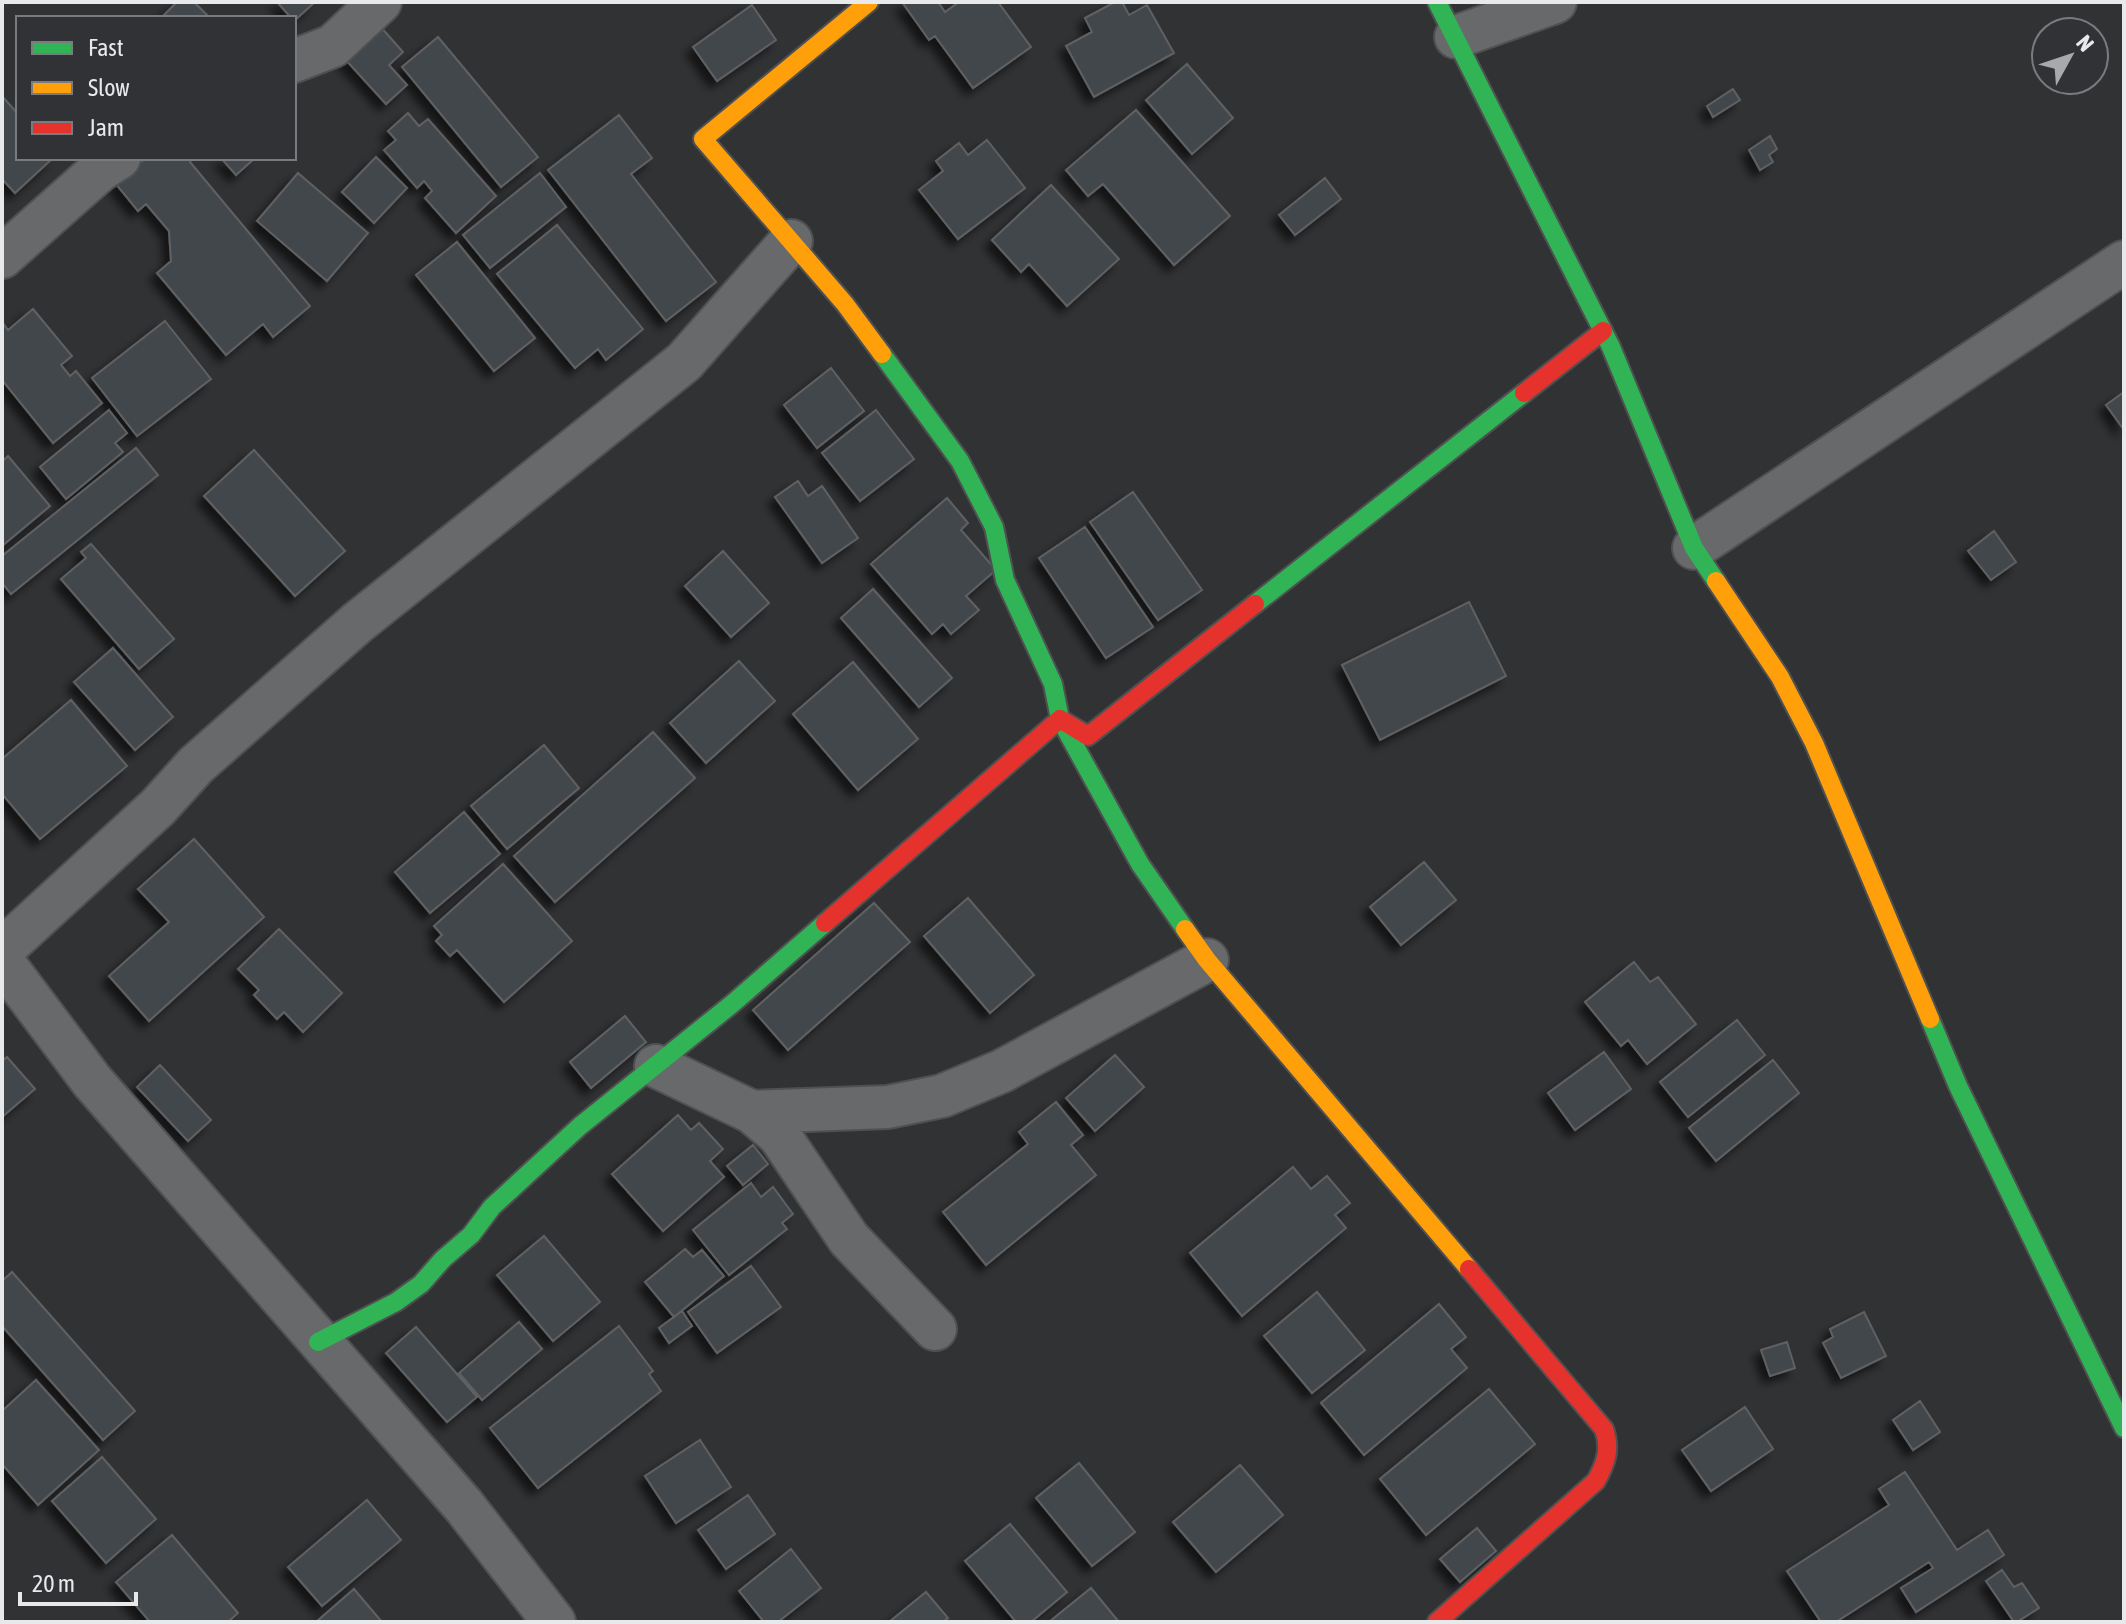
<svg xmlns="http://www.w3.org/2000/svg" width="2126" height="1624" font-family="'Asap Condensed',sans-serif">
<style>
.building{fill:#42474b;stroke:#606163;stroke-width:2;filter:url(#shadow)}
.lines{fill:none;stroke-linecap:round;stroke-linejoin:round}
.street-casing{stroke:#4f5051;stroke-width:46}
.fast-casing{stroke:#4f5051;stroke-width:22}
.slow-casing{stroke:#4f5051;stroke-width:22}
.jam-casing{stroke:#4f5051;stroke-width:22}
.street{stroke:#68696b;stroke-width:42}
.fast{stroke:#30b455;stroke-width:18}
.slow{stroke:#ff9f0a;stroke-width:18}
.jam{stroke:#e5322d;stroke-width:18}
</style>
<defs>
<filter id="shadow"><feDropShadow dx="-7" dy="7" stdDeviation="4" flood-color="#0009"/></filter>
</defs>
<rect width="100%" height="100%" fill="#313234"/>
<!-- building -->
<path class="building" d="M177 2H194L210 18H161Z
M277 2H315L294 21Z
M902 2H938L945 12 959 2H998L1031 47 973 88 935 36 929 40Z
M1115 2H1122L1129 15 1147 5 1174 53 1094 97 1066 46 1092 32 1085 18Z
M752 5 776 40 717 81 693 47Z
M379 25 403 52 389 65 407 85 386 104 344 58Z
M438 37 538 157 501 187 402 67Z
M1187 64 1233 118 1192 154 1146 100Z
M1733 89 1740 100 1713 117 1707 106Z
M2 96 18 114V158H53L15 193 2 179Z
M1136 110 1230 216 1174 265 1103 184 1088 196 1066 170Z
M408 113 419 126 428 119 496 196 456 233 425 198 432 191 424 181 417 188 384 150 396 140 388 131Z
M619 115 652 158 631 174 716 282 666 321 548 170Z
M1770 136 1777 149 1769 155 1773 162 1760 170 1749 150Z
M987 140 1025 188 958 239 919 190 943 171 936 161 959 143 968 155Z
M376 157 407 188 374 223 342 192Z
M146 158H192L190 162 310 306 273 337 263 324 226 355 157 273 171 261 169 231 146 204 138 211 115 183Z
M221 158H255L236 175Z
M298 173 368 233 327 281 257 221Z
M540 173 566 207 490 268 463 235Z
M1325 178 1341 199 1295 235 1279 215Z
M1051 185 1119 259 1067 306 1029 264 1021 272 992 240Z
M557 225 643 329 606 360 598 349 575 368 497 274Z
M457 242 535 338 494 371 416 275Z
M33 309 72 356 61 365 70 376 76 371 102 403 53 443 2 380V322L8 330Z
M165 321 211 379 137 436 92 378Z
M831 368 864 411 817 448 784 405Z
M2124 392V430L2106 405Z
M109 410 127 433 115 443 123 452 66 499 40 467Z
M876 410 914 459 860 501 822 453Z
M136 448 158 475 11 594 2 583V556Z
M254 450 345 551 295 596 204 496Z
M8 456 50 506 2 546V462Z
M798 481 808 496 822 486 858 538 822 563 775 497Z
M1133 492 1202 590 1158 620 1090 522Z
M947 498 968 523 961 530 996 570 966 596 979 610 951 634 943 624 932 634 871 564Z
M1085 527 1153 627 1106 658 1039 558Z
M1994 531 2016 562 1991 580 1968 551Z
M91 544 174 639 139 669 61 579 86 558 81 552Z
M723 551 769 603 731 637 685 586Z
M873 589 952 678 919 707 841 618Z
M1469 602 1506 676 1380 740 1342 665Z
M113 648 173 717 135 750 74 682Z
M739 661 775 701 706 763 670 723Z
M853 662 918 739 858 790 793 714Z
M71 700 127 766 40 839 2 794V759Z
M653 732 695 778 555 902 514 856Z
M544 745 579 788 507 849 471 806Z
M464 812 500 854 430 913 395 872Z
M194 839 264 917 149 1021 109 976 169 922 138 889Z
M1424 862 1456 900 1401 945 1370 907Z
M503 864 572 941 504 1002 457 950 450 956 436 941 442 935 434 926Z
M968 898 1034 975 990 1013 924 936Z
M874 903 910 942 788 1050 753 1010Z
M279 929 342 993 303 1032 284 1012 277 1019 254 995 259 990 238 969Z
M1634 962 1650 982 1658 977 1696 1024 1647 1064 1628 1040 1621 1046 1585 1002Z
M625 1016 646 1042 591 1088 570 1062Z
M1737 1020 1765 1055 1688 1117 1660 1082Z
M1604 1052 1631 1089 1575 1130 1548 1093Z
M1115 1055 1144 1087 1095 1131 1066 1098Z
M7 1057 35 1089 2 1117V1061Z
M1773 1060 1799 1093 1716 1161 1689 1128Z
M160 1065 211 1120 188 1141 137 1087Z
M1056 1102 1083 1135 1071 1145 1096 1175 986 1265 943 1212 1028 1144 1019 1132Z
M678 1115 691 1130 699 1123 723 1149 710 1161 724 1177 663 1231 612 1174Z
M753 1145 768 1164 743 1185 727 1166Z
M1293 1167 1311 1189 1327 1176 1350 1203 1335 1215 1346 1228 1242 1316 1190 1253Z
M751 1183 761 1197 773 1187 793 1214 782 1223 787 1229 729 1275 693 1230Z
M544 1236 600 1302 553 1341 497 1275Z
M685 1249 693 1257 702 1250 724 1276 674 1317 645 1282Z
M751 1266 781 1307 717 1353 688 1312Z
M12 1272 135 1411 103 1440 2 1326V1281Z
M1317 1292 1365 1350 1312 1393 1264 1336Z
M1439 1304 1466 1337 1451 1349 1467 1368 1364 1455 1321 1403Z
M682 1311 692 1326 669 1343 659 1328Z
M1864 1312 1886 1356 1841 1378 1823 1343 1833 1337 1830 1329Z
M519 1322 542 1349 482 1400 459 1373Z
M619 1326 653 1371 649 1374 661 1391 538 1488 490 1428Z
M416 1327 477 1397 447 1422 386 1353Z
M1787 1342 1795 1368 1770 1376 1761 1350Z
M36 1380 99 1450 38 1505 2 1464V1411Z
M1489 1389 1535 1444 1426 1535 1380 1479Z
M1920 1401 1940 1432 1913 1450 1893 1420Z
M1745 1407 1773 1449 1711 1491 1682 1450Z
M700 1440 731 1487 676 1523 645 1476Z
M102 1457 156 1519 106 1563 52 1501Z
M1079 1463 1135 1532 1092 1566 1036 1498Z
M1240 1465 1283 1515 1216 1572 1173 1522Z
M1905 1472 1957 1550 1988 1530 2004 1555 1916 1612 1901 1588 1933 1568 1929 1562 1836 1622H1821L1787 1571 1889 1505 1879 1489Z
M748 1495 775 1534 726 1569 698 1530Z
M367 1500 401 1540 322 1606 288 1567Z
M1010 1524 1067 1592 1031 1622H1016L965 1561Z
M1477 1528 1496 1551 1460 1582 1440 1559Z
M172 1535 238 1613 228 1622H150L116 1582Z
M791 1549 821 1588 778 1622H764L739 1591Z
M2002 1570 2014 1587 2022 1583 2039 1608 2017 1622H2014L1986 1581Z
M1091 1588 1119 1622H1049Z
M354 1589 382 1622H316Z
M926 1592 948 1618 943 1622H889Z"/>
<g class="lines">
<defs>
<path id="street" d="M1456 37 1555 2
M294 61 333 46 380 2
M2 257 100 170 119 158
M1694 548 2124 262
M2 950 158 807 196 765 357 623 684 362 791 241
M2 961 92 1081 464 1506 554 1622
M656 1066 752 1112 779 1135 849 1239 935 1329
M752 1112 888 1107 942 1096 1002 1071 1207 960"/>
<path id="fast" d="M1437 2 1611 347 1694 548 1716 581
M882 354 960 461 994 527 1005 580 1053 684 1060 719 1140 864 1185 929
M1255 604 1524 393
M1930 1019 1958 1086 2124 1428
M318 1342 396 1302 421 1284 443 1259 471 1235 492 1207 580 1126 732 1004 825 923"/>
<path id="slow" d="M869 2 703 139 845 304 882 354
M1716 581 1780 677 1814 743 1930 1019
M1185 929 1207 960 1469 1269"/>
<path id="jam" d="M1524 393 1603 331
M825 923 1060 719 1088 736 1255 604
M1437 1622 1596 1481C1606 1463 1611 1449 1604 1429L1469 1269"/>
</defs>
<!-- street casing -->
<use href="#street" class="street-casing"/>
<!-- fast casing -->
<use href="#fast" class="fast-casing"/>
<!-- slow casing -->
<use href="#slow" class="slow-casing"/>
<!-- jam casing -->
<use href="#jam" class="jam-casing"/>
<!-- street -->
<use href="#street" class="street"/>
<!-- fast -->
<use href="#fast" class="fast"/>
<!-- slow -->
<use href="#slow" class="slow"/>
<!-- jam -->
<use href="#jam" class="jam"/>
</g>
<!-- border -->
<rect width="2126" height="1624" fill="none" stroke="#e7e9eb" stroke-width="8"/>
<!-- legend -->
<rect x="16" y="16" width="280" height="144" fill="#303235" stroke="#797b7e" stroke-width="2"/>
<rect x="32" y="42" width="40" height="12" fill="#30b455" stroke="#797b7e" stroke-width="2"/>
<text x="88" y="56" font-size="24" fill="#e7e9eb">Fast</text>
<rect x="32" y="82" width="40" height="12" fill="#ff9f0a" stroke="#797b7e" stroke-width="2"/>
<text x="88" y="96" font-size="24" fill="#e7e9eb">Slow</text>
<rect x="32" y="122" width="40" height="12" fill="#e5322d" stroke="#797b7e" stroke-width="2"/>
<text x="88" y="136" font-size="24" fill="#e7e9eb">Jam</text>
<!-- north arrow -->
<g transform="translate(2070 56) rotate(50)"><circle r="38" fill="#303235" stroke="#797b7e" stroke-width="2"/>
<path d="M0-6L14 30L0 20L-14 30Z" fill="#a7a9ab"/>
<text y="-12" font-size="22" font-weight="bold" text-anchor="middle" fill="#e7e9eb">N</text>
</g>
<!-- scale -->
<path d="M20 1592v12h116v-12" fill="none" stroke="#e7e9eb" stroke-width="4"/>
<text x="32" y="1592" font-size="24" fill="#e7e9eb" stroke="#303235" stroke-width="6" paint-order="stroke">20 m</text>
</svg>
